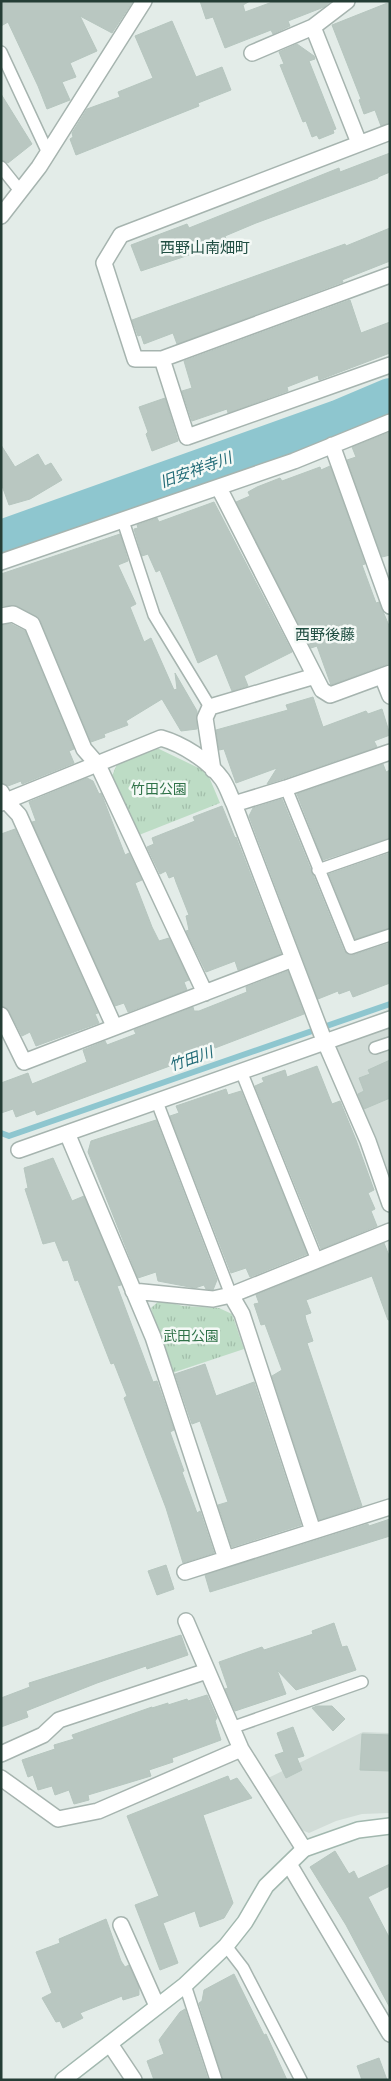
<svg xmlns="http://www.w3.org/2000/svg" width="391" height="2081" font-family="Karla,'Noto Sans JP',sans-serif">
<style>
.built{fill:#d1dcd7}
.grass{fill:url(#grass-tufts)}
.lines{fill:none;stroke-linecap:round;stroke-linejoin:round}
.stream{stroke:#8ec6cf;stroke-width:6}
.river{stroke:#8ec6cf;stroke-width:38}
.building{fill:#b9c7c1;stroke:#b6c6bf}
.lane-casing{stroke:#a6b4af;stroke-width:14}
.street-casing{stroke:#a6b4af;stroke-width:18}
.secondary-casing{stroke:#a2b8af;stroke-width:18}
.lane{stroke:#fff;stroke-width:11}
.street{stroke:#fff;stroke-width:15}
.secondary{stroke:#fff;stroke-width:15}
.labels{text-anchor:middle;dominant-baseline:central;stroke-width:5;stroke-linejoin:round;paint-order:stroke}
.park-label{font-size:14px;fill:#2f7248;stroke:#f4f9f6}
.neighbourhood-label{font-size:15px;fill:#204e42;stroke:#f4f9f6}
.water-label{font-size:15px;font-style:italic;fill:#206a76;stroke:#f4f9f6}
</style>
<defs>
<pattern id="grass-tufts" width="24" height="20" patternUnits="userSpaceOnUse" patternTransform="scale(1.25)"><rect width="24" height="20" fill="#bddcc5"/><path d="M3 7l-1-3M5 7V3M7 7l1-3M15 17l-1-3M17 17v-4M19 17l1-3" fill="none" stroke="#a2beaa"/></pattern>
</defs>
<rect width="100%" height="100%" fill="#e3ece8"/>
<!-- built -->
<path class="built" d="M390 1026V1176L376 1137 334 1044Z
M363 1732 390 1733V1813L362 1814 336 1821 309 1833 297 1828 266 1779Z"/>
<!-- grass -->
<path class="grass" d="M155 747 207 772 220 803 139 835 112 776 117 764Z
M160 1300 183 1306 219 1308 232 1314 244 1349 172 1373 151 1308Z"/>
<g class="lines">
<!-- stream -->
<path class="stream" d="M1 1133 9 1136 390 1004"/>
<!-- river -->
<path class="river" d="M1 539 338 419 390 397"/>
</g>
<!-- building -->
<path class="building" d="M1 1H133L112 33 80 16 97 51 70 63 76 77 62 82 70 100 47 109 38 86 8 22 1 26Z
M200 1H250L243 5 245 12 275 1H331L324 7 288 21 290 26 273 34 271 30 225 48 213 17 206 19Z
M390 2V123L381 126 375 110 364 114 359 100 361 99 332 25Z
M172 21 196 77 222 67 231 90 198 103 199 106 76 155 70 139 73 137 72 133 87 109 120 97 118 92 153 78 135 36Z
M297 44 314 56 315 59 309 61 336 129 333 130 334 133 319 139 317 135 312 137 306 121 303 122 280 65 284 64 279 52Z
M1 94 32 144 8 163 1 160Z
M390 153V172L378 177V178L256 223 225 236 226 239 197 250 198 252 141 271 131 245 187 224 189 228 339 168 340 172Z
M390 228V261L342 280 343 282 177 344 173 333 144 344 141 335 138 336 132 320 345 244 346 246Z
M350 300 361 333 390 322V353L319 380 318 375 287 387 288 391 228 413 227 409 192 421 182 391 192 388 184 361Z
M165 398 178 441 152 451 146 434 148 432 139 407Z
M390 432V555L382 557 347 460 356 457 352 447Z
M1 445 15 467 38 454 45 466 51 463 62 480 30 499 9 505 1 483Z
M330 466 365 564 362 565 376 603 379 602 390 628V663L331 685 317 646 311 648 236 502 250 496 248 492 257 487 280 478 282 481 320 467 321 470Z
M214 502 292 652 244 676 248 686 232 691 217 654 198 663 160 570 156 572 148 554 142 556 134 529 138 528 137 525 157 518 159 522Z
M120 534 128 561 118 565 136 604 130 607 144 642 151 638 174 690 177 689 175 673 197 711V729L181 731 162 699 126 721 128 725 104 734 105 737 91 742 40 620 17 606H1V574Z
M11 624 25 631 74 749 69 751 74 763 22 784 21 781 8 786 1 783V625Z
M313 697 323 727 366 711 368 714 382 709 390 735 374 741 377 747 283 779 267 784 277 768 236 783 224 749 219 750 216 730 288 710 286 705Z
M383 764 386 772 390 770V838L323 860 297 794Z
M87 778 93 781 99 794 101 793 125 855 129 853 142 880 135 883 152 927 159 941 169 938 189 980 184 982 187 990 128 1012 124 1003 115 1006 32 822 36 821 29 802Z
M282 799 344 951 353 955 390 943V983L353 997 350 990 339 994 338 991 318 999 249 816 253 808Z
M222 806 235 838 236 837 281 954 238 970 235 961 206 972 186 931 189 930 186 916 189 915 176 882 174 876 169 878 166 871 160 874 147 847 154 844 152 838 195 821 193 817Z
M15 829 98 1013 95 1014 99 1023 36 1046 30 1032 22 1036 9 1011 1 1006V834Z
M390 853V928L355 939 329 874Z
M288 971 304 1014 215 1048 214 1045 185 1057 186 1060 37 1115 35 1110 16 1117 13 1109 1 1113V1083L28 1073 32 1084 87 1062 83 1050 105 1041 107 1045 136 1034 134 1030 193 1007 194 1011H199L247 992 246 987Z
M390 1060V1098L364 1109 358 1094 364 1091 359 1078 370 1074 368 1070Z
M317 1066 332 1104 340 1101 356 1140 374 1190 368 1193 375 1209 371 1211 377 1226 321 1249 255 1086 264 1082 262 1078 285 1070 287 1077Z
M226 1089 228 1095 241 1091 307 1254 250 1277 246 1268 231 1273 170 1116 179 1113 176 1106Z
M156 1120 217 1280 213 1290 206 1289 204 1285 195 1288 158 1281 156 1272 138 1278 88 1152 91 1141Z
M53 1158 72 1201 84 1196 121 1285 117 1286 153 1382 157 1381 174 1430 170 1432 184 1471 182 1472 197 1513 200 1511 214 1553 183 1563 166 1508 124 1398 127 1396 114 1363 111 1364 78 1280 75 1281 68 1260 63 1261 55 1241 43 1244 25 1189 28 1188 24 1168Z
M384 1243 390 1258V1320H388L372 1276 306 1300 311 1313 305 1315 306 1320 313 1341 307 1343 362 1506 319 1520 272 1376 282 1370 265 1324 261 1325 254 1304 259 1303 256 1295Z
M205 1364 216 1396 254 1382 301 1525 232 1547 218 1505 228 1502 200 1421 192 1424 175 1374Z
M390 1519V1536L210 1592 205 1575 368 1524 369 1526Z
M166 1565 174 1589 157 1595 148 1571Z
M334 1623 342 1647 347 1646 356 1670 296 1690 277 1670 286 1694 235 1711 225 1689 228 1688 219 1662 262 1647 264 1650 313 1634 312 1631Z
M181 1635 188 1655 147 1669 146 1666 97 1683 26 1711 28 1717 1 1727V1698L30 1687 29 1683Z
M207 1695 217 1718 215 1721 221 1740 172 1758 173 1762 149 1770 151 1776 88 1795 89 1800 74 1804 69 1790 55 1795 52 1786 38 1790 33 1775 28 1777 22 1760 55 1749 54 1745 74 1739 72 1735 152 1707V1708L168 1703V1705L187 1699 188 1701Z
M317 1706H332L345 1719 333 1731 312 1708Z
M293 1727 304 1756 297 1758 302 1770 286 1778 275 1755 284 1752 277 1733Z
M362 1734 390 1735V1771L360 1770Z
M228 1776 230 1781 237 1778 252 1798 203 1815 233 1903 224 1918 200 1927 195 1911 163 1923 178 1963 160 1970 135 1905 159 1896 127 1816Z
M335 1851 349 1874 354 1871 358 1879 390 1864V1886L368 1897 390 1939V2008L346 1925 310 1867Z
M106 1919 121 1961 125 1967 129 1965 139 1987V1995L123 2000 122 1996 80 2013 83 2018 63 2028 60 2021 56 2022 42 1998 52 1993 36 1952 60 1943 59 1939Z
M234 1974 264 2035 266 2034 287 2080H223L199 2003 202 2001 204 1990Z
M185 2009 208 2080H154L147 2061 164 2054 159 2040 180 2012Z
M379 2058 387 2080H362L357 2066Z"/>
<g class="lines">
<defs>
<path id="lane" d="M1 52 48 153
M1 167 21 192
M123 521 154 615 210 707
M286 788 351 948 390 935
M318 870 390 845
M375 1048 390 1043
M241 1071 317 1260
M157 1102 231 1295
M231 1728 362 1682
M226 1946 243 1968 301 2080
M185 1985 216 2080"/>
<path id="street" d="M313 27 359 143
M252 53 313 27 347 1
M390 132 121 235 104 263 135 359H162L390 275
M1 216 39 167 144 1
M162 359 187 437 390 365
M332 445 390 606
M219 488 322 690 330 695 390 673
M1 562 294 461 390 422
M1 616 13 614 32 624 84 749 98 765 205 993
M382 676 390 696
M213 770 205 718 210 707 315 676
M1 792 6 801 19 815 114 1026
M1 803 161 738C182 744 208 760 222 779 227 786 230 796 234 804L322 1035 368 1141 390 1204
M234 804 286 788 390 752
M1 1015 24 1062 293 959
M67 1133 153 1337 226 1559
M19 1150 390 1019
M133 1291 213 1299 231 1295 390 1231
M231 1295 242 1314 313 1531
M185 1572 390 1507
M186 1621 241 1749
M1 1754 43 1735 59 1720 207 1671
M1 1778 58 1819 98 1811 241 1749 304 1849
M289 1864 390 2034
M121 1925 157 2006
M110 2044 134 2080"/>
<path id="secondary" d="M63 2080 185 1985 226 1946 245 1922 266 1886 304 1849 358 1830 390 1826"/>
</defs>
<!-- lane casing -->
<use href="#lane" class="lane-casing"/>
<!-- street casing -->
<use href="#street" class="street-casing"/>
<!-- secondary casing -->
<use href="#secondary" class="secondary-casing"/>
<!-- lane -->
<use href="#lane" class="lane"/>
<!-- street -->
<use href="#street" class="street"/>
<!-- secondary -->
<use href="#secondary" class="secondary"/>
</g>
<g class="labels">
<!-- park labels -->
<g class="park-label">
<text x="159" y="789">竹田公園</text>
<text x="191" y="1336">武田公園</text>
</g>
<!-- neighbourhood labels -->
<g class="neighbourhood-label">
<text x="205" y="248">西野山南畑町</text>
<text x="325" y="635">西野後藤</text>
</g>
<!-- water labels -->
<g class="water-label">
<text transform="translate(196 470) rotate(-20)">旧安祥寺川</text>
<text transform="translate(191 1059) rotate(-19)">竹田川</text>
</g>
</g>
<!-- border -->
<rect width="391" height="2081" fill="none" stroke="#243d35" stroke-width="5"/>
</svg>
